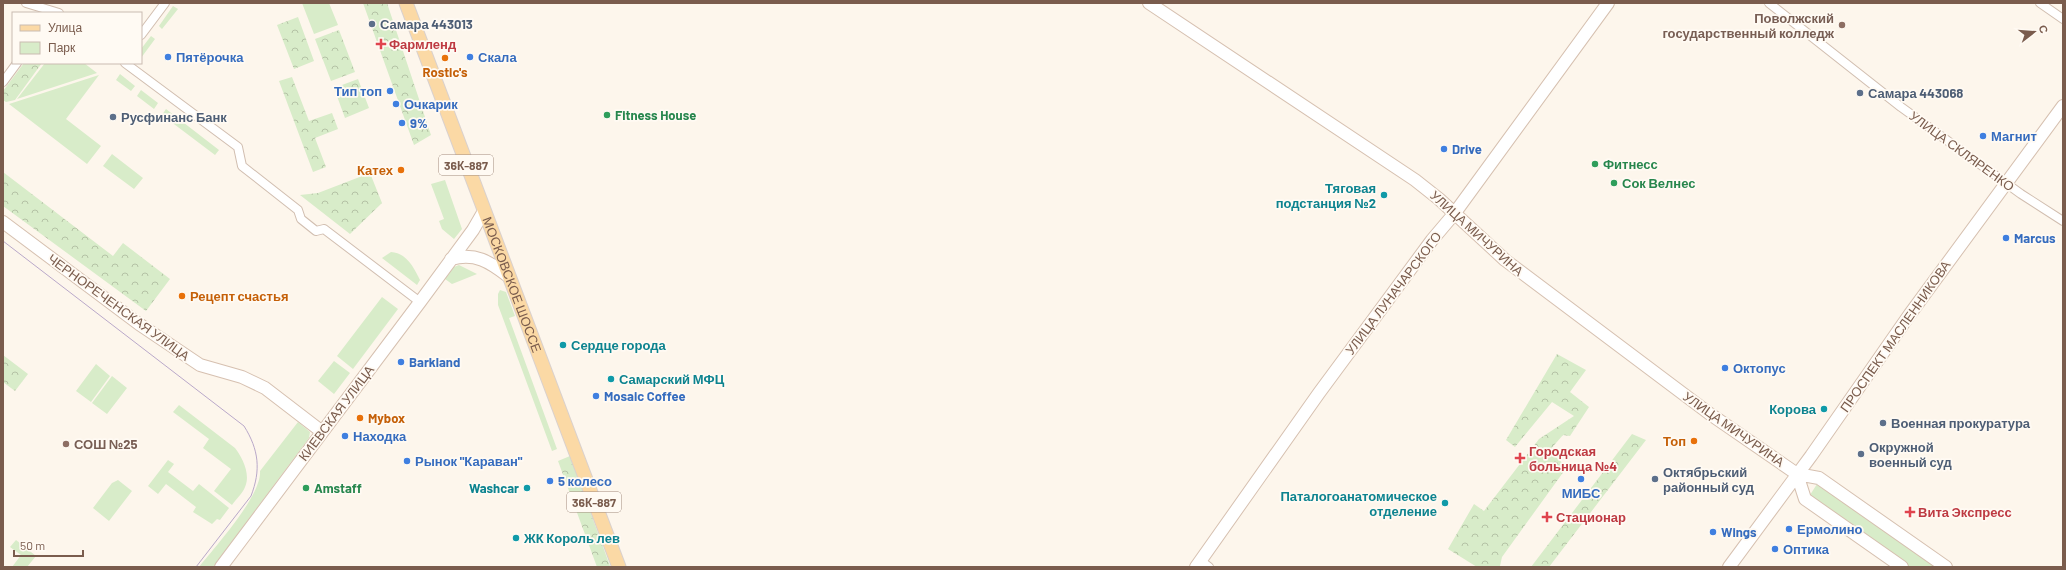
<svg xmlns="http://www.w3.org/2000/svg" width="2066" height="570" font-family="Barlow,sans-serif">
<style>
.green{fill:#d8ecc9}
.forest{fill:url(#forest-crowns)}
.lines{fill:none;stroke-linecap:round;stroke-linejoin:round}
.street-casing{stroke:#d1beb0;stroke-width:10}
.secondary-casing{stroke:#d6c0b0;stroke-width:14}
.primary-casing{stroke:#dad1cd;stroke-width:15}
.street{stroke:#fff;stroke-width:8}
.secondary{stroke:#fff;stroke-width:12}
.primary{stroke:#fbd9a5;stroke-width:13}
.tram{stroke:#b9a8c9;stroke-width:1}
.service-dot{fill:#5c6f8a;stroke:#fffaf3;stroke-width:1.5}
.education-dot{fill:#8d6e63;stroke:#fffaf3;stroke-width:1.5}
.health-dot{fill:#e0444e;stroke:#fffaf3;stroke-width:1.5}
.shop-dot{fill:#3f7fe0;stroke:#fffaf3;stroke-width:1.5}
.food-dot{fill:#e8710a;stroke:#fffaf3;stroke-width:1.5}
.leisure-dot{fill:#2e9e5b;stroke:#fffaf3;stroke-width:1.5}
.culture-dot{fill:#0f9aa8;stroke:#fffaf3;stroke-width:1.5}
.labels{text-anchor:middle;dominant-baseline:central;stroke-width:3.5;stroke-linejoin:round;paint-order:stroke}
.shield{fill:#fffaf3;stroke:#a28b7f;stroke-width:1}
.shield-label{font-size:12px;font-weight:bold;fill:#7a5c4d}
.education-label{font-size:13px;font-weight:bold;fill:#785e54;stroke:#fffaf3;text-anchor:end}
.service-label{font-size:13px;font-weight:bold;fill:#4e5e75;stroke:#fffaf3;text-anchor:start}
.health-label{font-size:13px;font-weight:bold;fill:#be3a42;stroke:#fffaf3;text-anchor:start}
.shop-label{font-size:13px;font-weight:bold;fill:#366cbe;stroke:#fffaf3;text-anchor:start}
.food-label{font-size:13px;font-weight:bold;fill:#c56008;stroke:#fffaf3;text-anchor:end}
.leisure-label{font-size:13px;font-weight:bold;fill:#27864d;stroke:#fffaf3;text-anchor:start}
.street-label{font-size:13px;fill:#7a5c4d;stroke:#fffaf3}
.culture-label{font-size:13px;font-weight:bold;fill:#0d838f;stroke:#fffaf3;text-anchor:end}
</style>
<defs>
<pattern id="forest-crowns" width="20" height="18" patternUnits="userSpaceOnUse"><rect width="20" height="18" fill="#d8ecc9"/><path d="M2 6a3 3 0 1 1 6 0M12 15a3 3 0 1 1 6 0" fill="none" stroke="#b4c2a5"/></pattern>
</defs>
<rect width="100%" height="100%" fill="#fdf6ec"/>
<!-- green -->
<path class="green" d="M302 3H329L338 25 314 34Z
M173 6 178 9 162 29 159 26Z
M151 36 155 39 141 58V49Z
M45 63H84L97 73 17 99Z
M120 74 135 86 131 91 116 80Z
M99 75 66 119 101 146 87 164 9 104Z
M141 90 158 103 154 109 137 96Z
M166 109 219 150 215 155 162 115Z
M112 154 143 178 134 189 103 166Z
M445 180 462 229 454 239 442 229 439 221 444 219 431 184Z
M391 252C407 253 414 268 420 280L417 285 382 258Z
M459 265 477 274 452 284 445 279 454 267Z
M500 290 506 292 515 316 509 318 557 449 552 451 498 305V294Z
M382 297 398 309 353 369 337 356Z
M334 361 350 373 334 394 318 381Z
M96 364 110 376 91 402 76 391Z
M112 376 127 388 107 414 92 403Z
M179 405 235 448C242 457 251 474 245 487 243 493 236 499 232 505L214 491 231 469 203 448 209 439 173 412Z
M298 422 310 432 309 438 213 567H199C215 547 262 495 260 471Z
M168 460 174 464 168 472 193 491 199 484 229 508 220 520 217 519 212 524 193 512 196 507 166 484 158 494 148 486Z
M118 480 132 491 109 521 93 508 112 483Z
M1817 484 1937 567H1910L1810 495Z
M16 540 36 556 27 567H12L21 555 10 547Z"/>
<!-- forest -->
<path class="forest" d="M363 3H387L431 135 414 145Z
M298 17 314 61 294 69 277 25Z
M339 30 355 72 331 81 315 39Z
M24 63H42L15 100 6 102 3 100V91Z
M292 77 309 121 332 113 338 129 315 138 326 167 313 172 279 81Z
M358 79 369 108 345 118 334 88Z
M3 172 113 256 123 243 170 279 146 311 3 206Z
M370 173 382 203 350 234 300 195 318 193Z
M1557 354 1586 370 1570 392 1589 407 1570 436 1563 435 1549 451 1567 467 1502 557 1500 566 1502 567H1477L1448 549 1474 504 1484 511 1539 439 1574 416 1552 402 1515 447 1506 440Z
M3 355 28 374 15 391 3 382Z
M1632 434 1646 440 1549 567H1531Z
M570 456 610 566 611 567H597L558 461Z"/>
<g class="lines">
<defs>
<path id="street" d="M26 3 59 13
M1769 3 1901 107 2021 194 2063 221
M2040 3 2063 19
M141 35 165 3
M125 63 238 147 242 166 298 210 301 219 316 231 324 229 420 302
M3 82 17 63
M1201 561 1209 567"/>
<path id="secondary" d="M1149 3 1415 180 1439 199 1505 260 1710 414 1797 474 1819 478 1946 567
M3 222 139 324 200 365 242 377 265 388 321 431
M451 259C475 252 490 262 508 276
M1797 474 1805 499 1902 567
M221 567 420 302 473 230 484 211
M1196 567 1319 393 1432 240 1454 214 1608 3
M1729 567 1811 456 1910 314 2063 106"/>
<g id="primary">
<path id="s1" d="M406 3 619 567"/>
</g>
</defs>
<!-- street casing -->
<use href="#street" class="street-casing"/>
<!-- secondary casing -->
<use href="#secondary" class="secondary-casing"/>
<!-- primary casing -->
<use href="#primary" class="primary-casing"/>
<!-- street -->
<use href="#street" class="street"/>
<!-- secondary -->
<use href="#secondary" class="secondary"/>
<!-- primary -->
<use href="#primary" class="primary"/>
<!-- tram -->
<path class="tram" d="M3 241 244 426C259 450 261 470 251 496L196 567"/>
</g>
<!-- markers -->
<g class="service-dot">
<circle cx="372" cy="24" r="4"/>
<circle cx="1860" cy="93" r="4"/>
<circle cx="113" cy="117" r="4"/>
<circle cx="1883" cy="423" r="4"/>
<circle cx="1861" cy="454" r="4"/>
<circle cx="1655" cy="479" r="4"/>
</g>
<g class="education-dot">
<circle cx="1842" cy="25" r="4"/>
<circle cx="66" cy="444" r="4"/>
</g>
<g class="health-dot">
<path d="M379 38h4v4h4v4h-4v4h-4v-4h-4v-4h4z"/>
<path d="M1518 452h4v4h4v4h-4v4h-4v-4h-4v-4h4z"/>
<path d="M1908 506h4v4h4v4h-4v4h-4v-4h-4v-4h4z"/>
<path d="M1545 511h4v4h4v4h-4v4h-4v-4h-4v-4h4z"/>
</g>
<g class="shop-dot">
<circle cx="168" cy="57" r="4"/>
<circle cx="470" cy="57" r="4"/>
<circle cx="390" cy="91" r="4"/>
<circle cx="396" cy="104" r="4"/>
<circle cx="402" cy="123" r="4"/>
<circle cx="1983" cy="136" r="4"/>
<circle cx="1444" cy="149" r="4"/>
<circle cx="2006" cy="238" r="4"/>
<circle cx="401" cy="362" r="4"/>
<circle cx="1725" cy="368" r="4"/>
<circle cx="596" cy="396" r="4"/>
<circle cx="345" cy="436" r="4"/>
<circle cx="407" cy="461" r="4"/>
<circle cx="1581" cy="479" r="4"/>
<circle cx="550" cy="481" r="4"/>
<circle cx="1789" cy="529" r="4"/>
<circle cx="1713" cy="532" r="4"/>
<circle cx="1775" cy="549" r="4"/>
</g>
<g class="food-dot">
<circle cx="445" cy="58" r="4"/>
<circle cx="401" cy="170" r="4"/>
<circle cx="182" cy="296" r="4"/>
<circle cx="360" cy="418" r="4"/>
<circle cx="1694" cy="441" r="4"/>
</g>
<g class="leisure-dot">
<circle cx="607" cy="115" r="4"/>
<circle cx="1595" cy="164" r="4"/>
<circle cx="1614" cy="183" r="4"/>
<circle cx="306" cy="488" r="4"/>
</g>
<g class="culture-dot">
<circle cx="1384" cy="195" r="4"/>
<circle cx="563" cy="345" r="4"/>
<circle cx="611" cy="379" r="4"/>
<circle cx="1824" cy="409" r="4"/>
<circle cx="527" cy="488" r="4"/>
<circle cx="1445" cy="503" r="4"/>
<circle cx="516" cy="538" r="4"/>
</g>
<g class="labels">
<!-- shield labels -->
<g class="shield">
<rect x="439" y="155" width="54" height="20" rx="3"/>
<rect x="567" y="492" width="54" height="20" rx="3"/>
</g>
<g class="shield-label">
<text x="466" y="165">36К-887</text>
<text x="594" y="502">36К-887</text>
</g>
<!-- education labels -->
<g class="education-label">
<text x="1834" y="18">Поволжский<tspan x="1834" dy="15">государственный колледж</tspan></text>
<text x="74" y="444" text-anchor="start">СОШ №25</text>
</g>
<!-- service labels -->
<g class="service-label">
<text x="380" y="24">Самара 443013</text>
<text x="1868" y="93">Самара 443068</text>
<text x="121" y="117">Русфинанс Банк</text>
<text x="1891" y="423">Военная прокуратура</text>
<text x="1869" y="447">Окружной<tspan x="1869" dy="15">военный суд</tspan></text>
<text x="1663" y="472">Октябрьский<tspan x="1663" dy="15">районный суд</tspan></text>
</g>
<!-- health labels -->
<g class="health-label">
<text x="389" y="44">Фармленд</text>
<text x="1529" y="451">Городская<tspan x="1529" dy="15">больница №4</tspan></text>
<text x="1918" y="512">Вита Экспресс</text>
<text x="1556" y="517">Стационар</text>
</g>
<!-- shop labels -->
<g class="shop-label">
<text x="176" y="57">Пятёрочка</text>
<text x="478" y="57">Скала</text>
<text x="382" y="91" text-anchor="end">Тип топ</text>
<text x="404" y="104">Очкарик</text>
<text x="410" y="123">9%</text>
<text x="1991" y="136">Магнит</text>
<text x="1452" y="149">Drive</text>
<text x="2014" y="238">Marcus</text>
<text x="409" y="362">Barkland</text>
<text x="1733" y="368">Октопус</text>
<text x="604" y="396">Mosaic Coffee</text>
<text x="353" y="436">Находка</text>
<text x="415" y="461">Рынок "Караван"</text>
<text x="558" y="481">5 колесо</text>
<text x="1581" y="493" text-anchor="middle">МИБС</text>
<text x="1797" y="529">Ермолино</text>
<text x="1721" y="532">Wings</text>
<text x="1783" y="549">Оптика</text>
</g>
<!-- food labels -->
<g class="food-label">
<text x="445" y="72" text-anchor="middle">Rostic's</text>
<text x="393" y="170">Катех</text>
<text x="190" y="296" text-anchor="start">Рецепт счастья</text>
<text x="368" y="418" text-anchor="start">Mybox</text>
<text x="1686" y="441">Топ</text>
</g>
<!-- leisure labels -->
<g class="leisure-label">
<text x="615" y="115">Fitness House</text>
<text x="1603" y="164">Фитнесс</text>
<text x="1622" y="183">Сок Велнес</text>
<text x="314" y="488">Amstaff</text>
</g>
<!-- street labels -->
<g class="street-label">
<text transform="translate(1962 151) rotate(36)">УЛИЦА СКЛЯРЕНКО</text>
<text transform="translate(1477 233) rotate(42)">УЛИЦА МИЧУРИНА</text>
<text stroke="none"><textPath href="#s1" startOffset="301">МОСКОВСКОЕ ШОССЕ</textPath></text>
<text transform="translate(1393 293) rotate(-53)">УЛИЦА ЛУНАЧАРСКОГО</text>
<text transform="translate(119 307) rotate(36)">ЧЕРНОРЕЧЕНСКАЯ УЛИЦА</text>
<text transform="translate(1895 336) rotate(-55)">ПРОСПЕКТ МАСЛЕННИКОВА</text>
<text transform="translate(336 413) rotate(-53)">КИЕВСКАЯ УЛИЦА</text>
<text transform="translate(1734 429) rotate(35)">УЛИЦА МИЧУРИНА</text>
</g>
<!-- culture labels -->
<g class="culture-label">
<text x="1376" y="188">Тяговая<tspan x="1376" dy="15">подстанция №2</tspan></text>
<text x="571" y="345" text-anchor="start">Сердце города</text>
<text x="619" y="379" text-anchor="start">Самарский МФЦ</text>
<text x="1816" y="409">Корова</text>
<text x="519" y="488">Washcar</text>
<text x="1437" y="496">Паталогоанатомическое<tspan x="1437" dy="15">отделение</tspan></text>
<text x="524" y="538" text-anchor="start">ЖК Король лев</text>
</g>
</g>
<!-- border -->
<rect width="2066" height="570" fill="none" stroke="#7a5c4d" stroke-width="8"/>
<!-- legend -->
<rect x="12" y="12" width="130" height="52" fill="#fffaf3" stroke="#cabbb1"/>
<rect x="20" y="25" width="20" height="6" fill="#fbd9a5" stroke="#cabbb1"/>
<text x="48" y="32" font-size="12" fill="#7a5c4d">Улица</text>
<rect x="20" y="42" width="20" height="12" fill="#d8ecc9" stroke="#cabbb1"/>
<text x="48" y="52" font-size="12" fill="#7a5c4d">Парк</text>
<!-- north arrow -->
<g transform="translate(2034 32) rotate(73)" stroke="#fffaf3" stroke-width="3" paint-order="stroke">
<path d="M0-3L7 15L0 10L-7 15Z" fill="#7a5c4d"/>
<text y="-6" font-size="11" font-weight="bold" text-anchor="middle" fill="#7a5c4d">С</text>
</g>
<!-- scale -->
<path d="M14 550v6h69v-6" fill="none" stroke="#7a5c4d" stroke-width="2"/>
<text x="20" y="550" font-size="12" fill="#7a5c4d" stroke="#fffaf3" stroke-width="3" paint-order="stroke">50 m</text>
</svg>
